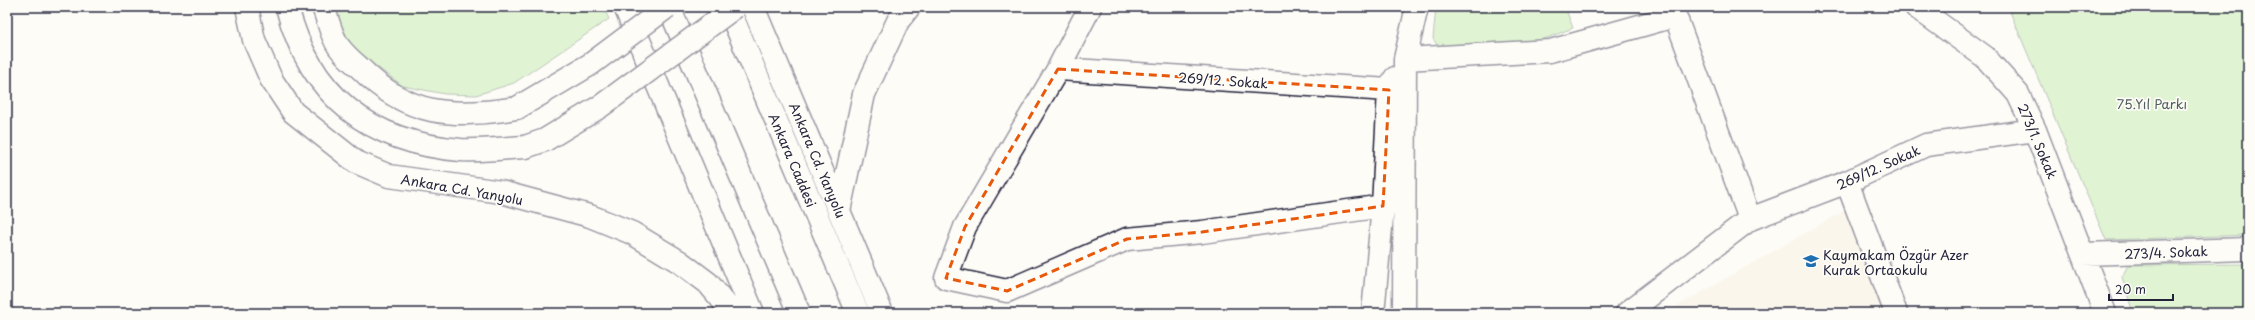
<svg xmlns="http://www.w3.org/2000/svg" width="2255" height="320" font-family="'Playpen Sans',sans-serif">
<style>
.built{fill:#f8f0de}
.green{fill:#bce9a6;stroke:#6f8670}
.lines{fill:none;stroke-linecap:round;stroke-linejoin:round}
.minor-casing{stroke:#22223b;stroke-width:25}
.primary-casing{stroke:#22223b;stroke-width:25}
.trunk-casing{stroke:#22223b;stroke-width:25}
.minor{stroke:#fdfcf7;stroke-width:22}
.primary{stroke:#fdfcf7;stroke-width:22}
.trunk{stroke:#fdfcf7;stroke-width:22}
.primary-bridge-casing{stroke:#22223b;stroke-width:25;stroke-linecap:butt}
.primary-bridge{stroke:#fdfcf7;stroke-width:22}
.marked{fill:none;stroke:#e8590c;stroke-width:3;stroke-dasharray:8 5;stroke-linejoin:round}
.labels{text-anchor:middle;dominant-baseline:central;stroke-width:3.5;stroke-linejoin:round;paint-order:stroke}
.street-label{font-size:13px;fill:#22223b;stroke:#fdfcf7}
.park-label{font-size:13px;fill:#505e5b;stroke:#fdfcf7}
.poi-label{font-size:13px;fill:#22223b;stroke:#fdfcf7;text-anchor:start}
</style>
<rect width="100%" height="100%" fill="#fdfcf7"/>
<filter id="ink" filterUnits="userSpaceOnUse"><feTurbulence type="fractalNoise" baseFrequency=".025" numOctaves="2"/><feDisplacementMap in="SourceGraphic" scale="8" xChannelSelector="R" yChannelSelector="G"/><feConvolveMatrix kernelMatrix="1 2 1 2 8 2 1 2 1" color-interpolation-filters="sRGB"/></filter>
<g filter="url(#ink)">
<!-- built -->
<path class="built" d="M1847 209 1887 313H1665Z"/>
<!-- green -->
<path class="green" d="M334 7H603L609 19 514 83 476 95 445 94 403 86 354 50 335 15Z
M1436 7H1565L1573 28 1536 42 1441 50 1433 39Z
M2008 7H2248V235L2106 240Z
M2248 264V313H2133L2122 277 2128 265Z"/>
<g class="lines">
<defs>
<path id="minor" d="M1090 7 1058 69 965 227 946 278 1007 291 1127 239 1202 232 1383 206
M1672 7 1750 219
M1916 7 1985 57 2018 94 2035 130 2105 313
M1405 59 1550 51 1675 16
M1058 69 1389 90
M1847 182 1896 313
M2083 254 2248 249
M1373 313 1383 206 1389 90 1395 78
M1404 313 1405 59 1417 7
M1627 313 1750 219 1847 182 1926 145 2035 130"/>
<path id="primary" d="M247 7 254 40 271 79 293 112 356 162 389 176 501 192 590 216 632 233 680 262 708 283 733 313
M287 7C310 96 370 143 461 150 482 151 504 148 525 147
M323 7C328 19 331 36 339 47 344 54 353 62 360 68 408 117 453 118 517 108
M625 7 753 313
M753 7 882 313
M839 211 864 94 898 21 909 7"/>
<path id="trunk" d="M669 7 799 313
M728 7 858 313"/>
</defs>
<!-- minor casing -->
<use href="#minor" class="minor-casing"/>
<!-- primary casing -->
<use href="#primary" class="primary-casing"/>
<!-- trunk casing -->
<use href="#trunk" class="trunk-casing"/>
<!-- minor -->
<use href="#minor" class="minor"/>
<!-- primary -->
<use href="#primary" class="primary"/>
<!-- trunk -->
<use href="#trunk" class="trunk"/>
<defs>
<path id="primary-bridge" d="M517 108 591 64 667 7
M525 147 545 140 601 106 735 7"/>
</defs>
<!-- primary-bridge casing -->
<use href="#primary-bridge" class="primary-bridge-casing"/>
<!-- primary-bridge -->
<use href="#primary-bridge" class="primary-bridge"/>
</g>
</g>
<!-- marked area -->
<path d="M0 0H2255V320H0ZM1058 69 1389 90 1383 206 1202 232 1127 239 1007 291 946 278 965 227Z" fill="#fdfcf7" fill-opacity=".55" fill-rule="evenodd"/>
<path class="marked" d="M1058 69 1389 90 1383 206 1202 232 1127 239 1007 291 946 278 965 227Z"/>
<!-- icons -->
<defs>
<symbol id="school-bare" viewBox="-9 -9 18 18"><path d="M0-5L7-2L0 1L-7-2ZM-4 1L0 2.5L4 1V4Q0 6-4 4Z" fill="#1f6fb2" stroke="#fdfcf7" stroke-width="2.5" paint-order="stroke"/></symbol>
</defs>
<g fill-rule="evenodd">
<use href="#school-bare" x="1800" y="250" width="22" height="22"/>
</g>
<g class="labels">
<!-- street labels -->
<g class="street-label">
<text transform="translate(1223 80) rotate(4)">269/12. Sokak</text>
<text transform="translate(2038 141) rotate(67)">273/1. Sokak</text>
<text transform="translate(793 160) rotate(67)">Ankara Caddesi</text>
<text transform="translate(818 160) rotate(67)">Ankara Cd. Yanyolu</text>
<text transform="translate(1878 167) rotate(-24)">269/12. Sokak</text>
<text transform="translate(462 189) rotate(10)">Ankara Cd. Yanyolu</text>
<text transform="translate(2166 252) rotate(-2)">273/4. Sokak</text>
</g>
<!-- park labels -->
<g class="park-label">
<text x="2152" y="103">75.Yıl Parkı</text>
</g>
<!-- poi labels -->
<g class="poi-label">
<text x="1823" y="254">Kaymakam Özgür Azer<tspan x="1823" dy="15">Kurak Ortaokulu</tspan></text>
</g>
</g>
<!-- margin -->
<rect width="2255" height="320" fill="none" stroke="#fdfcf7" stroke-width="24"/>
<rect x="12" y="12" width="2231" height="296" fill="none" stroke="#22223b" stroke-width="1.5" filter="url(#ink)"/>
<!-- scale -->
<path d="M2109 294v6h64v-6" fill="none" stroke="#22223b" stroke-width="2"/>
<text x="2115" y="294" font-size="12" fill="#22223b" stroke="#fdfcf7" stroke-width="3" paint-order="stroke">20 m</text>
</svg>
